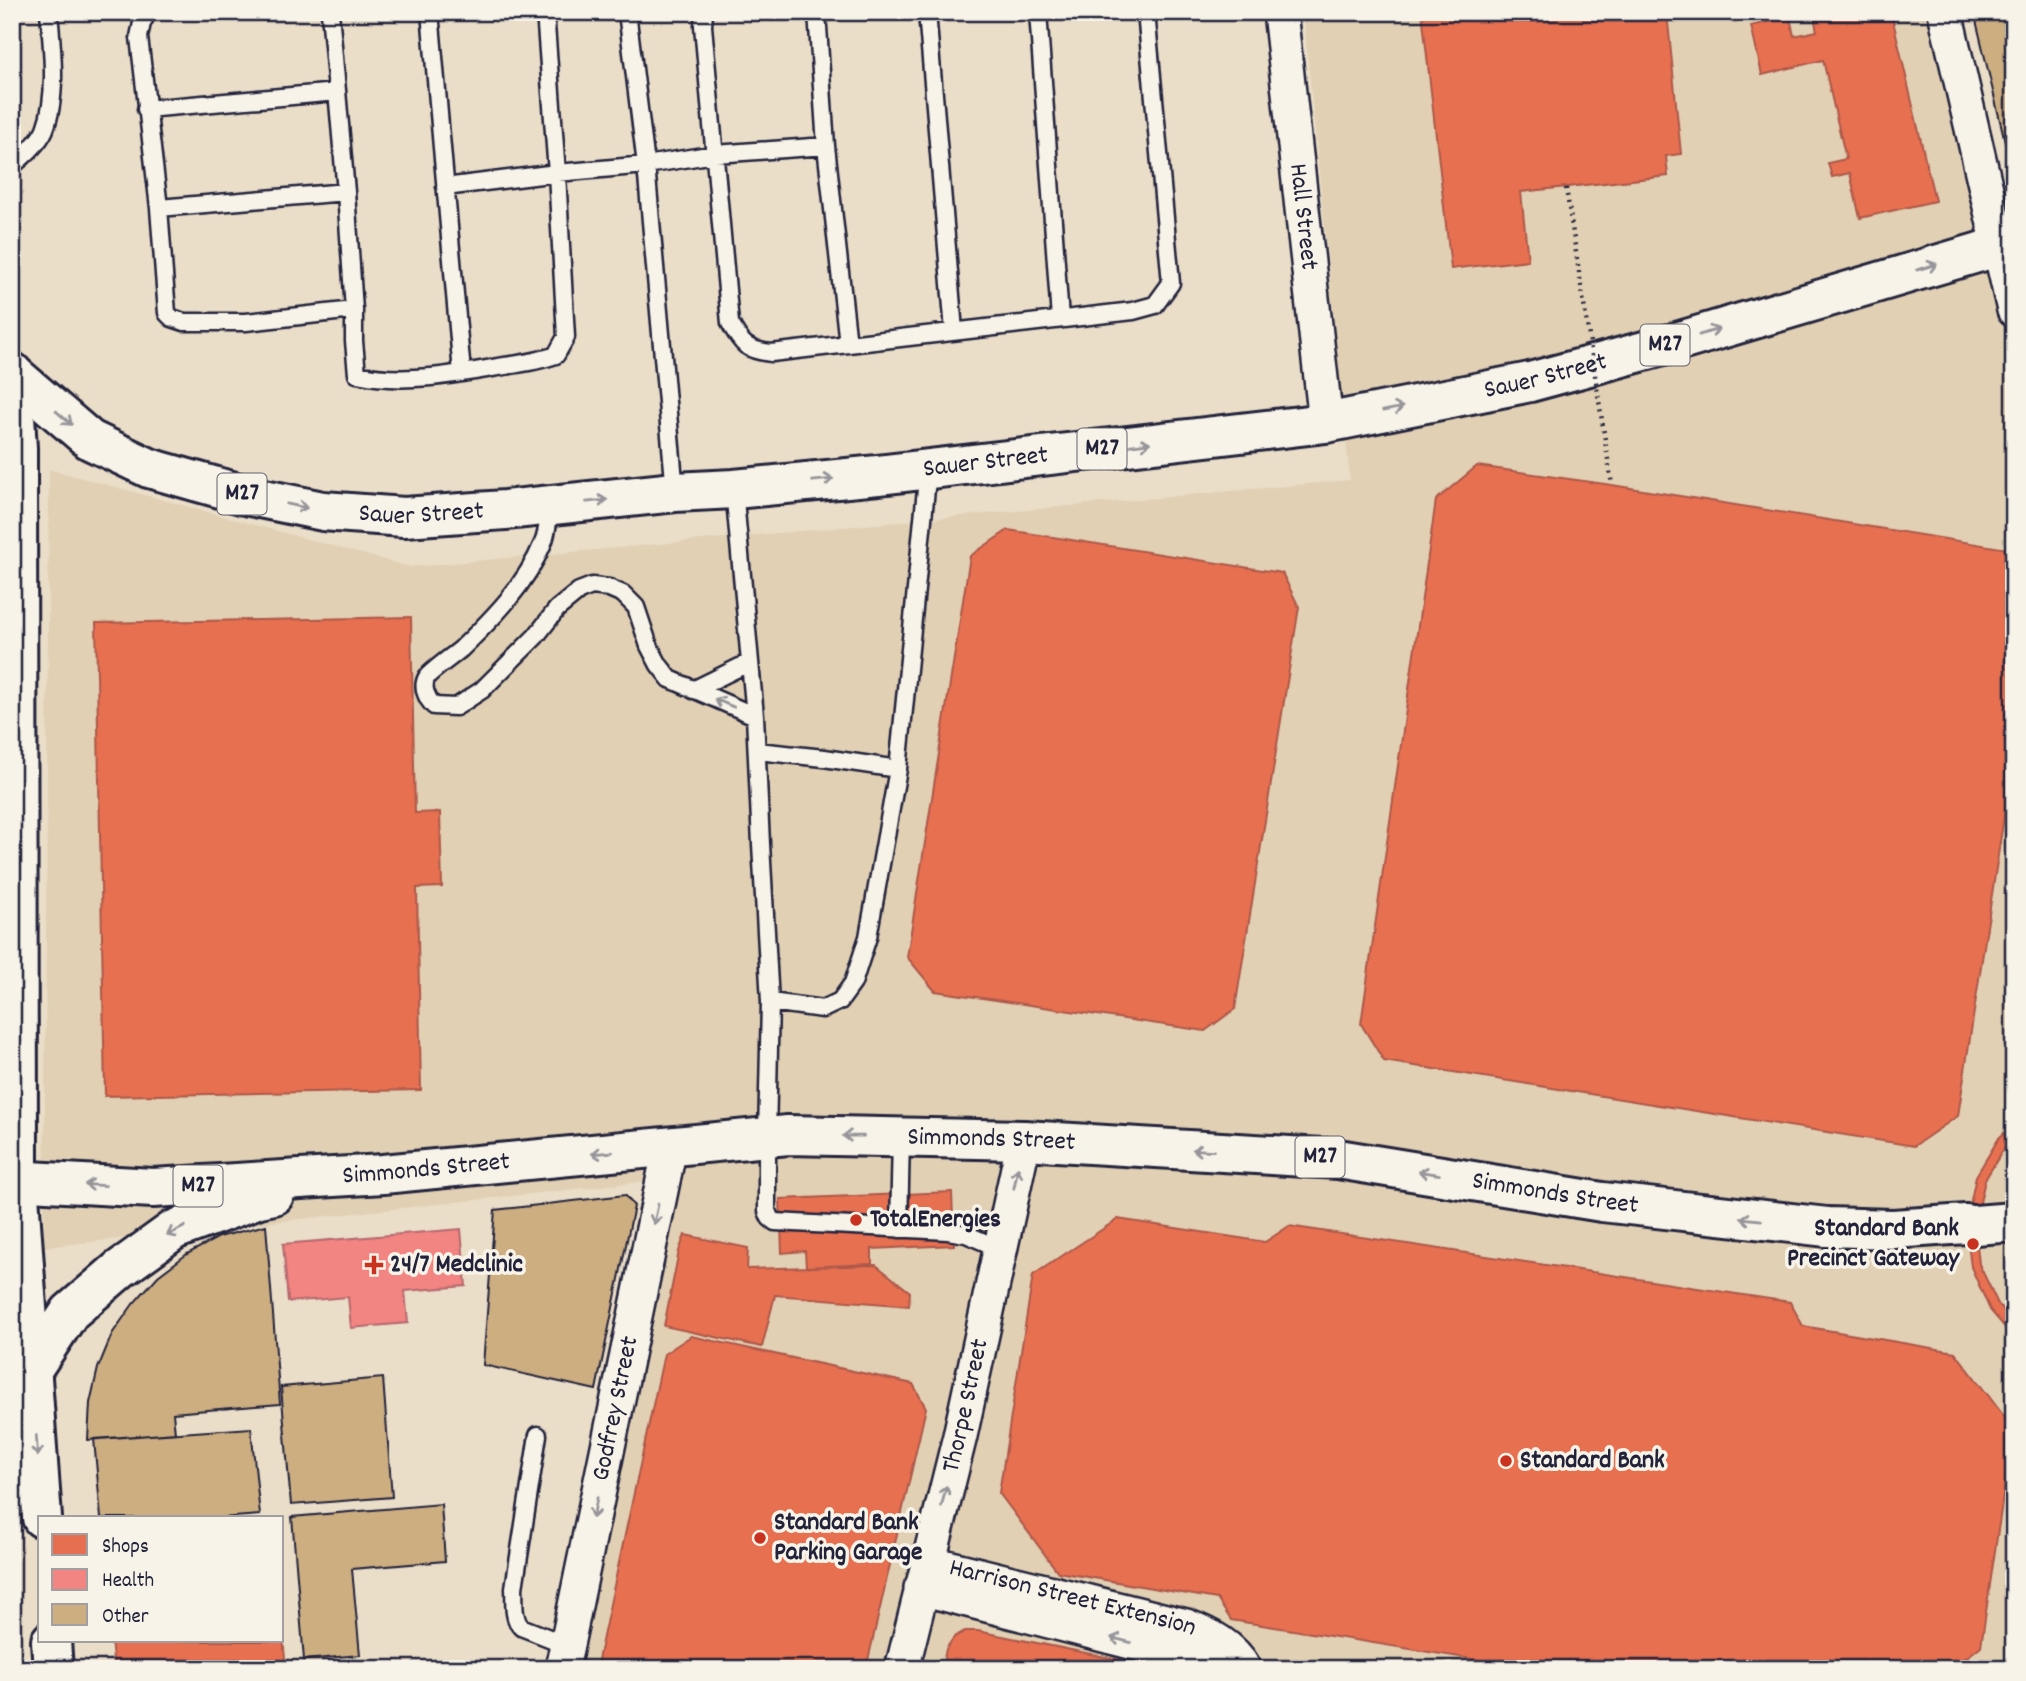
<svg xmlns="http://www.w3.org/2000/svg" width="2026" height="1681" font-family="Dekko,sans-serif">
<style>
.built{fill:#e1d0b3}
.shops{fill:#e76f51;stroke:#ac584a;stroke-width:2}
.health{fill:#f28482;stroke:#b4676d;stroke-width:2}
.building{fill:#cdae81;stroke:#22223b;stroke-width:2}
.lines{fill:none;stroke-linecap:round;stroke-linejoin:round}
.lane-casing{stroke:#22223b;stroke-width:21}
.street-casing{stroke:#22223b;stroke-width:38}
.secondary-casing{stroke:#22223b;stroke-width:44}
.primary-casing{stroke:#22223b;stroke-width:44}
.highway-casing{stroke:#22223b;stroke-width:44}
.lane{stroke:#f7f3e8;stroke-width:16}
.street{stroke:#f7f3e8;stroke-width:33}
.secondary{stroke:#f7f3e8;stroke-width:38}
.primary{stroke:#f7f3e8;stroke-width:38}
.highway{stroke:#f7f3e8;stroke-width:38}
.path-bridge{stroke:#22223b;stroke-width:4.5;stroke-dasharray:2 5;stroke-linecap:butt}
.oneway{stroke:#97959a}
.poi-dot{fill:#c8321e;stroke:#f7f3e8;stroke-width:2.5}
.labels{text-anchor:middle;dominant-baseline:central;stroke-width:7;stroke-linejoin:round;paint-order:stroke}
.shield{fill:#f7f3e8;stroke:#62616f;stroke-width:2}
.shield-label{font-size:24px;font-weight:bold;fill:#22223b}
.street-label{font-size:26px;fill:#22223b;stroke:#f7f3e8}
.poi-label{font-size:26px;font-weight:bold;fill:#22223b;stroke:#f7f3e8;text-anchor:start}
</style>
<rect width="100%" height="100%" fill="#eadec9"/>
<filter id="ink" filterUnits="userSpaceOnUse"><feTurbulence type="fractalNoise" baseFrequency=".0143" numOctaves="2"/><feDisplacementMap in="SourceGraphic" scale="14" xChannelSelector="R" yChannelSelector="G"/><feConvolveMatrix kernelMatrix="1 2 1 2 8 2 1 2 1" color-interpolation-filters="sRGB"/></filter>
<g filter="url(#ink)">
<!-- built -->
<path class="built" d="M1303 12H1928L2014 368V1669H555L658 1180 44 1247 49 469 410 567 1350 480Z"/>
<!-- shops -->
<path class="shops" d="M1422 12H1667L1681 154 1666 156 1668 176 1521 192 1528 260 1451 269Z
M1813 12H1891L1935 201 1860 218 1850 173 1832 177 1828 163 1846 159 1823 60 1762 75 1751 26 1790 17 1794 36 1817 31Z
M1477 466 1612 485 2014 550V751L1958 1116 1914 1146 1384 1061 1361 1024 1436 500Z
M1008 530 1282 573 1299 607 1235 1009 1205 1031 935 991 907 957 970 556Z
M411 617 415 813 440 812 442 887 417 888 421 1090 105 1096 96 623Z
M2014 1124V1138L2006 1145 1985 1180 1975 1225 1979 1264 1998 1304 2014 1323V1338L1990 1310 1971 1267 1966 1224 1976 1176 1999 1138Z
M952 1192 954 1245 872 1249V1264L806 1267 805 1251 782 1253 780 1199Z
M1118 1219 1265 1242 1289 1226 1790 1302 1803 1326 1955 1352 2013 1428 1981 1646 1952 1669H1534L1231 1620 1217 1599 1058 1572 999 1493 1033 1275Z
M685 1235 748 1248 747 1269 876 1265 910 1292 909 1306 775 1295 762 1347 664 1326 679 1251Z
M691 1336 913 1384 926 1408 866 1669H596L664 1354Z
M282 1627 286 1669H114L111 1641H282Z
M965 1631H978L1164 1669H942L946 1649 954 1637Z"/>
<!-- health -->
<path class="health" d="M461 1229 466 1286 405 1291 408 1323 351 1328 348 1297 288 1302 283 1244Z"/>
<!-- building -->
<path class="building" d="M1974 12H2014V179Z
M625 1195 634 1206 596 1390 483 1365 495 1210Z
M266 1225 280 1404 173 1413 175 1433 88 1440 90 1403 98 1368 112 1334 133 1304 158 1276 187 1254 219 1237Z
M383 1378 392 1497 291 1505 281 1387Z
M251 1428 260 1515 221 1518H101L94 1439Z
M441 1504 445 1561 352 1569 360 1655 304 1660 292 1517Z"/>
<g class="lines">
<defs>
<path id="lane" d="M148 12 142 23 139 37 159 208 167 313 172 318 184 322H246L354 310
M330 12 346 192 354 310V341L357 374C403 384 453 375 498 367 518 364 537 362 556 355L566 337 557 173 545 12
M430 12 462 373
M627 12 646 165 675 492
M704 12 703 26 730 323C742 345 746 350 771 353L1133 311 1155 305 1171 283 1146 12
M817 12 826 146 848 344
M927 12 954 331
M1038 12 1060 319
M146 109 337 92
M12 166C24 156 39 143 45 129 58 95 52 47 49 12
M445 187 557 173 646 165 715 154 826 146
M159 208 346 192
M734 489 755 716 761 844 770 1002 767 1137V1211L770 1218 775 1222 948 1231 966 1234 1000 1249
M550 506C548 518 548 532 543 543 526 585 493 618 461 649 454 655 430 672 427 677 421 687 427 699 434 706L456 707 482 690 536 636 557 609 579 591 592 586 609 588 623 594 636 607 649 646 659 665 670 679 755 716
M693 690 750 662
M757 751 824 758 898 769
M770 1002 823 1009 840 1001 853 983 868 937 898 769 928 469
M899 1229 901 1137
M538 1435 514 1588C515 1601 512 1617 521 1627L567 1645"/>
<g id="street">
<path id="s1" d="M1280 12 1326 423"/>
<path d="M1945 12 2014 310"/>
<path id="s2" d="M927 1562 1186 1626C1210 1635 1232 1646 1245 1669"/>
<path d="M921 1588 1162 1650 1186 1658 1209 1669"/>
<path id="s3" d="M562 1669 670 1147"/>
<path id="s4" d="M902 1669 960 1436 1024 1140"/>
</g>
<path id="secondary" d="M12 372 17 448 18 1181 42 1518
M51 1641 53 1669"/>
<g id="primary">
<path id="s5" d="M12 373 90 440 149 468 245 495 323 511 404 517 505 510 675 492 734 489 878 475 1326 423 1530 382 1670 344 2014 242"/>
<path id="s6" d="M12 1180 153 1188 383 1174 788 1135 1024 1140 1338 1159 1602 1202 1827 1227 1893 1229 1966 1224"/>
<path d="M1975 1225 2014 1222"/>
<path d="M31 1371 70 1312 120 1269 174 1230 259 1198 274 1195"/>
</g>
<path id="highway" d="M12 1411 31 1371"/>
</defs>
<!-- lane casing -->
<use href="#lane" class="lane-casing"/>
<!-- street casing -->
<use href="#street" class="street-casing"/>
<!-- secondary casing -->
<use href="#secondary" class="secondary-casing"/>
<!-- primary casing -->
<use href="#primary" class="primary-casing"/>
<!-- highway casing -->
<use href="#highway" class="highway-casing"/>
<!-- lane -->
<use href="#lane" class="lane"/>
<!-- street -->
<use href="#street" class="street"/>
<!-- secondary -->
<use href="#secondary" class="secondary"/>
<!-- primary -->
<use href="#primary" class="primary"/>
<!-- highway -->
<use href="#highway" class="highway"/>
<!-- path-bridge -->
<path class="path-bridge" d="M1566 188 1612 485"/>
</g>
<!-- one-way arrows -->
<defs><path id="oneway-shaft" d="M-6 0H5M1.5-3L5.5 0L1.5 3" fill="none" stroke-width="1.6" stroke-linecap="round" stroke-linejoin="round" transform="scale(1.75)"/></defs>
<g class="oneway">
<use href="#oneway-shaft" transform="translate(1927 267) rotate(-17)"/>
<use href="#oneway-shaft" transform="translate(1709 332) rotate(-17)"/>
<use href="#oneway-shaft" transform="translate(1393 409) rotate(-11)"/>
<use href="#oneway-shaft" transform="translate(64 418) rotate(41)"/>
<use href="#oneway-shaft" transform="translate(1140 444) rotate(-7)"/>
<use href="#oneway-shaft" transform="translate(823 480) rotate(-6)"/>
<use href="#oneway-shaft" transform="translate(597 501) rotate(-6)"/>
<use href="#oneway-shaft" transform="translate(297 506) rotate(12)"/>
<use href="#oneway-shaft" transform="translate(724 703) rotate(-157)"/>
<use href="#oneway-shaft" transform="translate(853 1136) rotate(-179)"/>
<use href="#oneway-shaft" transform="translate(1203 1150) rotate(-177)"/>
<use href="#oneway-shaft" transform="translate(602 1153) rotate(175)"/>
<use href="#oneway-shaft" transform="translate(1429 1173) rotate(-171)"/>
<use href="#oneway-shaft" transform="translate(1016 1178) rotate(-78)"/>
<use href="#oneway-shaft" transform="translate(95 1185) rotate(-177)"/>
<use href="#oneway-shaft" transform="translate(656 1214) rotate(102)"/>
<use href="#oneway-shaft" transform="translate(1751 1219) rotate(-174)"/>
<use href="#oneway-shaft" transform="translate(176 1231) rotate(153)"/>
<use href="#oneway-shaft" transform="translate(37 1446) rotate(86)"/>
<use href="#oneway-shaft" transform="translate(944 1496) rotate(-76)"/>
<use href="#oneway-shaft" transform="translate(595 1508) rotate(102)"/>
<use href="#oneway-shaft" transform="translate(1121 1640) rotate(-166)"/>
</g>
</g>
<!-- markers -->
<g class="poi-dot">
<circle cx="856" cy="1220" r="7"/>
<circle cx="1973" cy="1244" r="7"/>
<path d="M370.5 1254.5h7v7h7v7h-7v7h-7v-7h-7v-7h7z"/>
<circle cx="1506" cy="1461" r="7"/>
<circle cx="760" cy="1538" r="7"/>
</g>
<g class="labels">
<!-- shield labels -->
<g class="shield">
<rect x="1640.5" y="324.5" width="49" height="41" rx="5"/>
<rect x="1077.5" y="428.5" width="49" height="41" rx="5"/>
<rect x="217.5" y="473.5" width="49" height="41" rx="5"/>
<rect x="1295.5" y="1136.5" width="49" height="41" rx="5"/>
<rect x="173.5" y="1165.5" width="49" height="41" rx="5"/>
</g>
<g class="shield-label">
<text x="1665" y="345">M27</text>
<text x="1102" y="449">M27</text>
<text x="242" y="494">M27</text>
<text x="1320" y="1157">M27</text>
<text x="198" y="1186">M27</text>
</g>
<!-- street labels -->
<g class="street-label">
<text stroke="none"><textPath href="#s1" startOffset="206">Hall Street</textPath></text>
<text stroke="none"><textPath href="#s5" startOffset="1580">Sauer Street</textPath></text>
<text stroke="none"><textPath href="#s5" startOffset="1013">Sauer Street</textPath></text>
<text stroke="none"><textPath href="#s5" startOffset="446">Sauer Street</textPath></text>
<text stroke="none"><textPath href="#s6" startOffset="982">Simmonds Street</textPath></text>
<text stroke="none"><textPath href="#s6" startOffset="415">Simmonds Street</textPath></text>
<text stroke="none"><textPath href="#s6" startOffset="1549">Simmonds Street</textPath></text>
<text stroke="none"><textPath href="#s4" startOffset="271">Thorpe Street</textPath></text>
<text stroke="none"><textPath href="#s3" startOffset="266">Godfrey Street</textPath></text>
<text stroke="none"><textPath href="#s2" startOffset="150">Harrison Street Extension</textPath></text>
</g>
<!-- poi labels -->
<g class="poi-label">
<text x="870" y="1220">TotalEnergies</text>
<text x="1959" y="1229" text-anchor="end">Standard Bank<tspan x="1959" dy="30">Precinct Gateway</tspan></text>
<text x="390" y="1265">24/7 Medclinic</text>
<text x="1520" y="1461">Standard Bank</text>
<text x="774" y="1523">Standard Bank<tspan x="774" dy="30">Parking Garage</tspan></text>
</g>
</g>
<!-- margin -->
<rect width="2026" height="1681" fill="none" stroke="#f7f3e8" stroke-width="42"/>
<rect x="21" y="21" width="1984" height="1639" fill="none" stroke="#22223b" stroke-width="2.5" filter="url(#ink)"/>
<!-- legend -->
<rect x="38" y="1516" width="245" height="126" fill="#f7f3e8" stroke="#a29fa3" stroke-width="2"/>
<rect x="52" y="1534" width="35" height="21" fill="#e76f51" stroke="#a29fa3" stroke-width="2"/>
<text x="102" y="1552" font-size="21" fill="#22223b">Shops</text>
<rect x="52" y="1569" width="35" height="21" fill="#f28482" stroke="#a29fa3" stroke-width="2"/>
<text x="102" y="1586" font-size="21" fill="#22223b">Health</text>
<rect x="52" y="1604" width="35" height="21" fill="#cdae81" stroke="#a29fa3" stroke-width="2"/>
<text x="102" y="1622" font-size="21" fill="#22223b">Other</text>
</svg>
